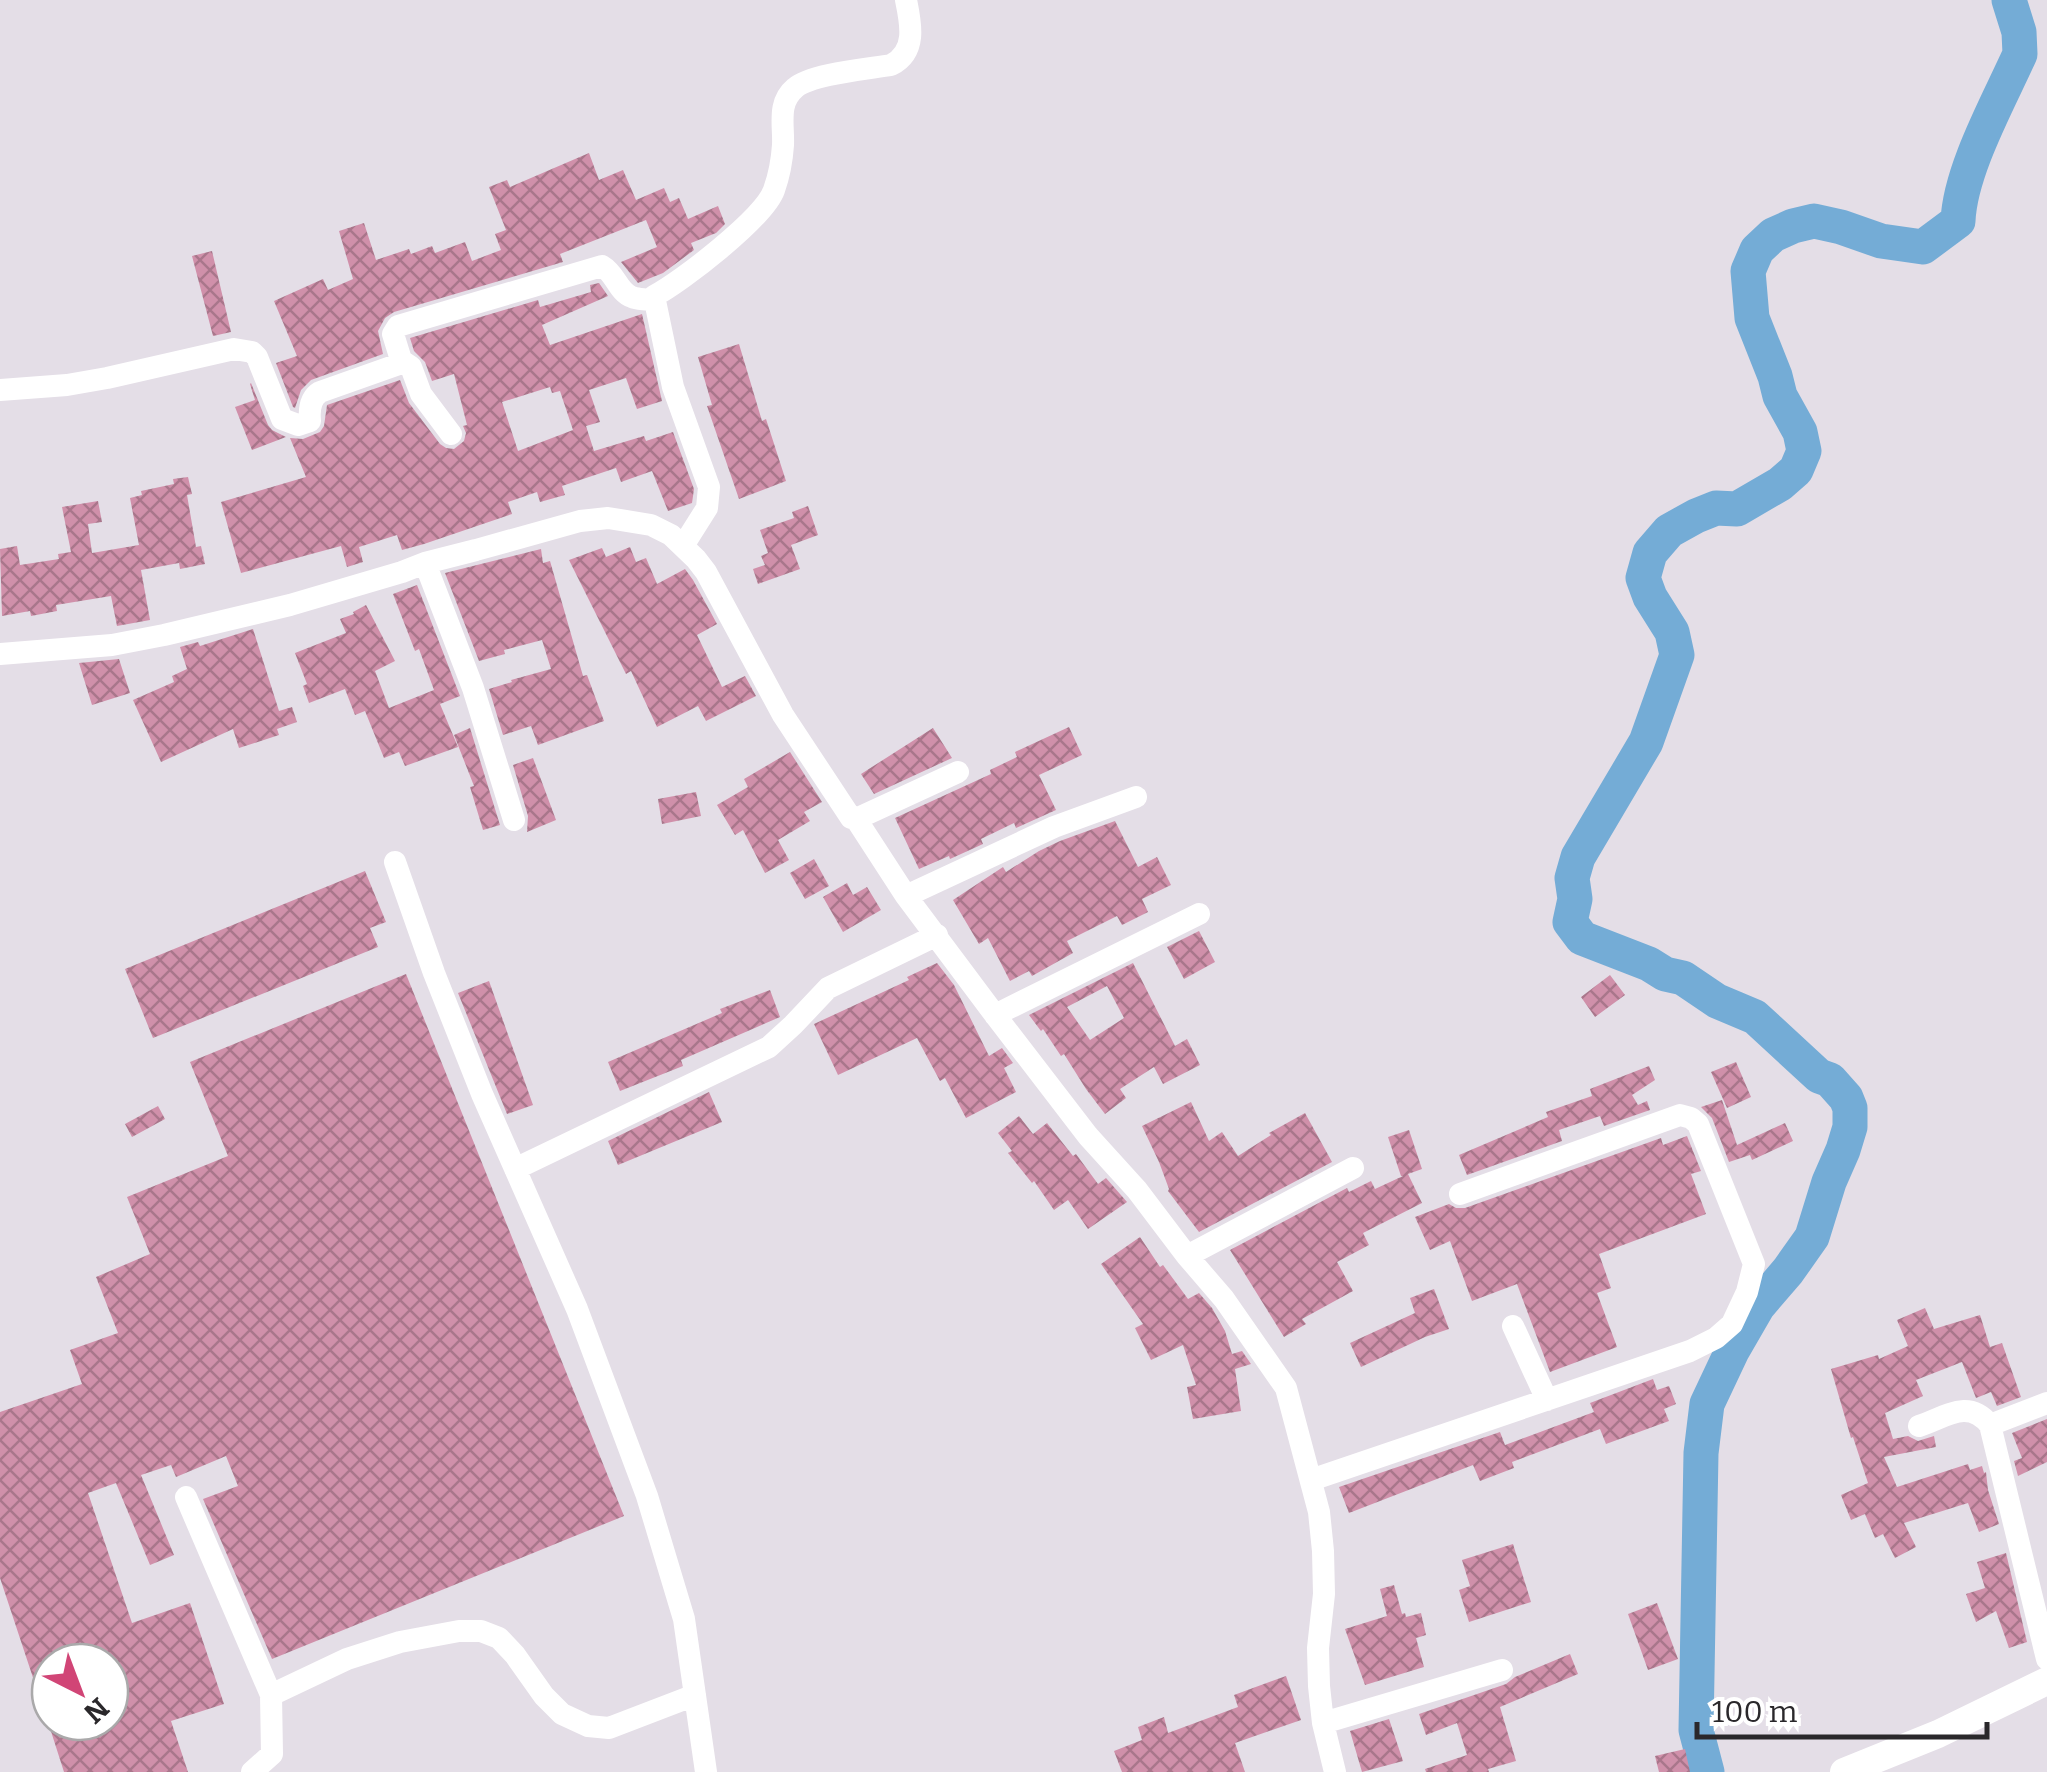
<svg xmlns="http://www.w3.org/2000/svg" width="2047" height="1772" font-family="Bitter,serif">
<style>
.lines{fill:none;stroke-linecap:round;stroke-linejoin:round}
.river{stroke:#74acd6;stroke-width:35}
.building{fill:url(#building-cross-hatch);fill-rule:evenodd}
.minor{stroke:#fff;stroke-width:22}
.major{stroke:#fff;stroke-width:28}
</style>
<defs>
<pattern id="building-cross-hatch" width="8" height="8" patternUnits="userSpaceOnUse" patternTransform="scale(2.5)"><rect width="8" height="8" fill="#d090aa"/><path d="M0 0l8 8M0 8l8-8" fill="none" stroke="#a9768b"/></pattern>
</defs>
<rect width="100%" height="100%" fill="#e4dee7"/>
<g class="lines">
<!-- river -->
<path class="river" d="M1707 1772 1696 1730 1701 1453 1707 1404 1732 1351 1758 1306 1788 1271 1812 1237 1829 1182 1843 1150 1850 1127V1108L1846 1098 1830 1080 1819 1076 1755 1017 1717 1001 1683 978 1665 974 1649 964 1582 938 1570 922 1575 899 1572 878 1578 857 1646 742 1677 655 1672 632 1650 597 1643 578 1650 553 1669 531 1696 516 1716 508 1737 509 1780 484 1796 470 1804 451 1800 432 1780 396 1775 376 1752 318 1748 271 1757 250 1773 235 1793 226 1814 221 1841 227 1881 241 1923 247 1958 221C1960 170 1999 101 2020 54L2019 32 2009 0"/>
</g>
<!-- building -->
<path class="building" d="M589 153 599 180 623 170 636 200 664 188 670 202 679 198 688 219 718 206 725 224 716 233 691 243 694 250 663 273 638 283 621 262 657 247 646 220 560 254 563 262 394 312 385 318 378 331 383 354 311 380 301 390 295 408 293 407 276 363 297 356 274 301 323 279 328 290 353 279 339 231 364 223 376 260 409 249 411 254 432 246 435 253 465 242 472 261 501 250 495 234 506 230 489 187 507 180 510 187Z
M212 251 231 332 213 336 192 256Z
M599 283 608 296 542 325 550 345 642 314 662 401 637 409 626 378 589 390 600 422 586 426 594 451 644 436 646 441 673 432 694 489 692 503 668 511 652 471 621 482 616 468 562 486 565 495 540 502 537 492 508 502 512 514 424 544 402 550 397 535 359 547 363 562 347 567 341 546 241 573 221 502 306 477 290 438 303 439 320 432 324 426 327 405 400 380 409 403 440 444 446 448 454 449 464 441 466 433 463 426 467 425 454 374 432 381 425 362 414 351 410 338 538 300 540 307 591 292 590 285ZM550 387 552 393 560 391 573 430 518 451 502 402Z
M739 344 762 421 766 419 786 481 739 499 707 406 712 405 698 357Z
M251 383 268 425 272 430 286 437 252 450 235 407 255 400 250 384Z
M188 477 192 494 187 495 196 547 201 546 205 564 180 569 179 563 141 570 150 620 117 626 111 596 56 605 57 611 31 616 30 611 2 616 0 549 17 546 20 565 59 559 58 554 71 552 62 507 98 501 102 522 88 524 92 553 139 545 130 498 142 495 141 491 174 484 173 479Z
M808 506 818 535 791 545 800 569 758 584 753 569 765 565 761 556 768 553 760 530 794 518 792 512Z
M630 547 636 562 646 558 657 584 685 569 693 580 717 624 697 635 722 687 745 676 756 696 706 721 698 706 657 727 631 671 626 674 569 560 602 548 606 557Z
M541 549 543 563 550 561 583 676 587 675 604 721 538 745 531 726 503 735 489 689 512 682 511 680 551 669 542 640 504 650 505 654 479 661 445 573Z
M417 585 460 696 440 704 458 747 405 766 399 752 384 758 365 711 355 715 345 689 309 703 303 686 307 684 295 653 346 633 340 619 354 614 353 612 366 605 395 661 375 671 389 708 434 690 419 649 415 651 393 594Z
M253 629 279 711 292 707 297 722 277 729 279 735 239 748 233 729 161 762 133 700 174 682 172 676 187 669 180 647 198 642 200 646Z
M119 659 130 693 92 705 79 663Z
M1069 727 1082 755 1039 775 1056 810 1016 828 1014 823 981 839 983 844 950 859 949 856 919 869 895 818 991 774 990 770 1017 757 1015 752Z
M470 728 500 825 483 830 470 787 474 786 454 735Z
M933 728 952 758 874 794 861 774Z
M790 752 822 802 804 812 810 821 778 840 789 860 765 873 743 830 735 835 717 805 748 787 744 779Z
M533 758 556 820 527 832 528 816 513 765Z
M696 792 701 816 662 824 658 799Z
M1115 821 1138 867 1157 857 1171 885 1142 899 1148 912 1122 925 1117 916 1067 941 1073 953 1032 976 1029 971 1010 981 988 938 979 944 953 900 1000 869 1003 867 1006 872 1039 851 1060 841Z
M814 859 829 886 805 899 790 873Z
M365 871 386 922 370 928 378 947 153 1038 125 969Z
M847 883 853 895 867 887 881 910 843 932 823 897Z
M1199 931 1215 962 1184 979 1167 947Z
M937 963 954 985 989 1056 1002 1048 1013 1063 1004 1068 1016 1092 966 1118 945 1078 940 1081 917 1038 838 1075 814 1024 909 980 907 977Z
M1133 963 1175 1046 1187 1039 1200 1065 1163 1084 1154 1067 1120 1089 1126 1098 1105 1114 1086 1089 1064 1054 1061 1056 1043 1029 1041 1031 1029 1015ZM1107 986 1124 1018 1090 1040 1067 1007Z
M406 974 624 1516 272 1659 203 1499 238 1486 226 1456 176 1477 171 1465 141 1475 174 1555 150 1565 116 1483 88 1493 132 1623 190 1603 224 1704 171 1721 188 1772H64L48 1722H110V1662H50V1719L47 1720 0 1578V1412L82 1384 70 1350 118 1333 96 1277 150 1254 127 1197 228 1156 190 1062Z
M1610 975 1625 995 1595 1017 1581 997Z
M489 981 533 1105 507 1114 458 993Z
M770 990 780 1017 681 1060 683 1066 620 1091 608 1062 722 1013 720 1009Z
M1736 1062 1751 1097 1727 1108 1711 1072Z
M1649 1066 1655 1080 1632 1095 1638 1105 1647 1101 1650 1110 1604 1126 1600 1116 1559 1130 1562 1141 1467 1175 1459 1155 1548 1117 1546 1112 1592 1096 1590 1089Z
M709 1092 722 1122 618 1165 608 1141Z
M1722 1100 1737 1145 1785 1123 1793 1141 1752 1160 1750 1155 1729 1162 1712 1118 1701 1107Z
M1191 1102 1209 1141 1222 1132 1238 1156 1271 1135 1269 1133 1305 1113 1332 1162 1199 1232 1168 1191 1169 1189 1159 1162 1142 1126Z
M158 1106 165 1119 132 1137 125 1124Z
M1019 1116 1033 1134 1047 1123 1073 1156 1076 1154 1098 1184 1106 1178 1127 1202 1088 1229 1068 1200 1054 1210 1034 1181 1032 1183 1008 1153 1012 1151 998 1133Z
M1409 1130 1422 1169 1408 1174 1422 1203 1363 1233 1369 1245 1337 1262 1353 1291 1302 1319 1306 1324 1284 1337 1230 1250 1347 1188 1349 1192 1371 1181 1375 1189 1403 1176H1401L1388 1137Z
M1687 1136 1701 1171 1691 1174 1706 1214 1599 1254 1611 1288 1597 1293 1617 1347 1550 1372 1517 1284 1472 1301 1450 1241 1430 1250 1415 1217 1449 1204 1456 1208H1465L1661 1138 1663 1145Z
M1140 1237 1160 1267 1163 1265 1188 1299 1199 1293 1212 1308 1225 1331 1232 1354 1242 1351 1251 1364 1235 1369 1241 1411 1193 1419 1187 1387 1196 1385 1183 1345 1151 1360 1135 1328 1143 1324 1101 1264Z
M1434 1289 1449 1329 1425 1337 1361 1367 1350 1343 1415 1313 1410 1298Z
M1925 1308 1934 1329 1980 1315 1990 1347 2002 1343 2021 1397 1997 1406 1991 1392 1976 1398 1962 1362 1916 1380 1923 1396 1885 1413 1893 1439 1908 1436 1918 1441 1934 1436 1936 1447 1884 1457 1897 1487 1968 1464 1970 1470 1982 1466 1984 1473 1986 1472 1988 1490 1999 1524 1979 1532 1968 1503 1904 1523 1916 1547 1895 1558 1883 1534 1875 1538 1865 1514 1851 1520 1841 1495 1868 1483 1853 1437 1851 1438 1831 1369 1878 1355 1879 1359 1908 1346 1897 1320Z
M1653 1379 1657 1390 1669 1386 1676 1404 1664 1409 1669 1421 1606 1444 1600 1429 1512 1462 1514 1468 1480 1481 1473 1465 1349 1513 1339 1487 1500 1432 1505 1445 1594 1412 1590 1403Z
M2047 1419V1462L2018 1476 2014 1461 2022 1458 2012 1433Z
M1513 1544 1531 1602 1469 1622 1459 1590 1470 1586 1462 1560Z
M2006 1553 2027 1642 2009 1648 1996 1611 1976 1622 1966 1594 1985 1588 1977 1562Z
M1394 1585 1402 1614 1405 1613 1406 1617 1421 1613 1426 1635 1416 1638 1424 1667 1365 1685 1345 1629 1387 1616 1380 1589Z
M1657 1603 1678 1659 1648 1670 1628 1614Z
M1570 1654 1578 1674 1500 1707 1516 1761 1488 1769 1489 1772H1426L1425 1769 1467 1755 1457 1723 1426 1735 1419 1714 1506 1684 1515 1677Z
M1286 1676 1301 1720 1235 1743 1245 1772H1122L1114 1751 1142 1740 1138 1727 1164 1717 1168 1733 1238 1707 1234 1695Z
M1389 1719 1403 1761 1362 1772 1350 1731Z
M1685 1749 1690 1772H1659L1655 1756Z"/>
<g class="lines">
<!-- minor -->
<path class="minor" d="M402 361 411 367 421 394 451 434
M0 390 67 385 107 378 234 349 252 352 257 357 282 419 298 425 310 421C309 410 310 398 320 392L402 363 393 334 398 326 602 266C616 274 618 292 632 297 637 299 643 299 649 300L654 296
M683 546 707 508 709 487 673 387 654 296C681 282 764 218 774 190 779 176 782 160 783 145 784 125 777 103 795 88 811 74 868 69 891 65 917 52 911 24 906 0
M425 563 473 688 514 820
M0 654 112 645 164 635 290 605 402 572 425 563 476 550 580 521 608 518 651 525 671 535 696 559 706 572 783 715 851 818 856 819 906 896 995 1015 1088 1136 1137 1190 1187 1256 1224 1299 1286 1388 1319 1512 1323 1551 1324 1594 1318 1648 1319 1686 1323 1723 1335 1772
M856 819 958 772
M395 862 434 973 482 1094 577 1309 647 1496 684 1619 706 1772
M906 896 1054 827 1136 797
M995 1015 1199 914
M515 1169 769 1047 793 1025 828 988 937 935
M1187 1256 1353 1168
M1513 1326 1547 1400
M1990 1425 2047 1403
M1919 1426C1946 1417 1968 1398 1990 1425L2047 1659
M1311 1480 1690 1351 1716 1338 1732 1324 1747 1292 1754 1264 1698 1124 1691 1118 1680 1115 1460 1194
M186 1497 271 1695
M1323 1723 1502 1670
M252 1772 272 1754 271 1695 347 1659 400 1642 459 1631H481L499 1638 515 1655 544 1696 562 1714 588 1726 609 1728 695 1695"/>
<!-- major -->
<path class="major" d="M1844 1772 1938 1734 2047 1681"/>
</g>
<!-- north arrow -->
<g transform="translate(80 1692) rotate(138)"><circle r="48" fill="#ffffff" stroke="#aaa9aa" stroke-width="2.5"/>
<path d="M0-8L18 38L0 25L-18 38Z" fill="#d14576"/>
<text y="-15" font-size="28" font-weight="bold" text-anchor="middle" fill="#2a282b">N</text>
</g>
<!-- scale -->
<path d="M1697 1722v15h290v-15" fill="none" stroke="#2a282b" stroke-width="5"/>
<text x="1712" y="1722" font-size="30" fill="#2a282b" stroke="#ffffff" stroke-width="8" paint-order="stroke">100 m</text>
</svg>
